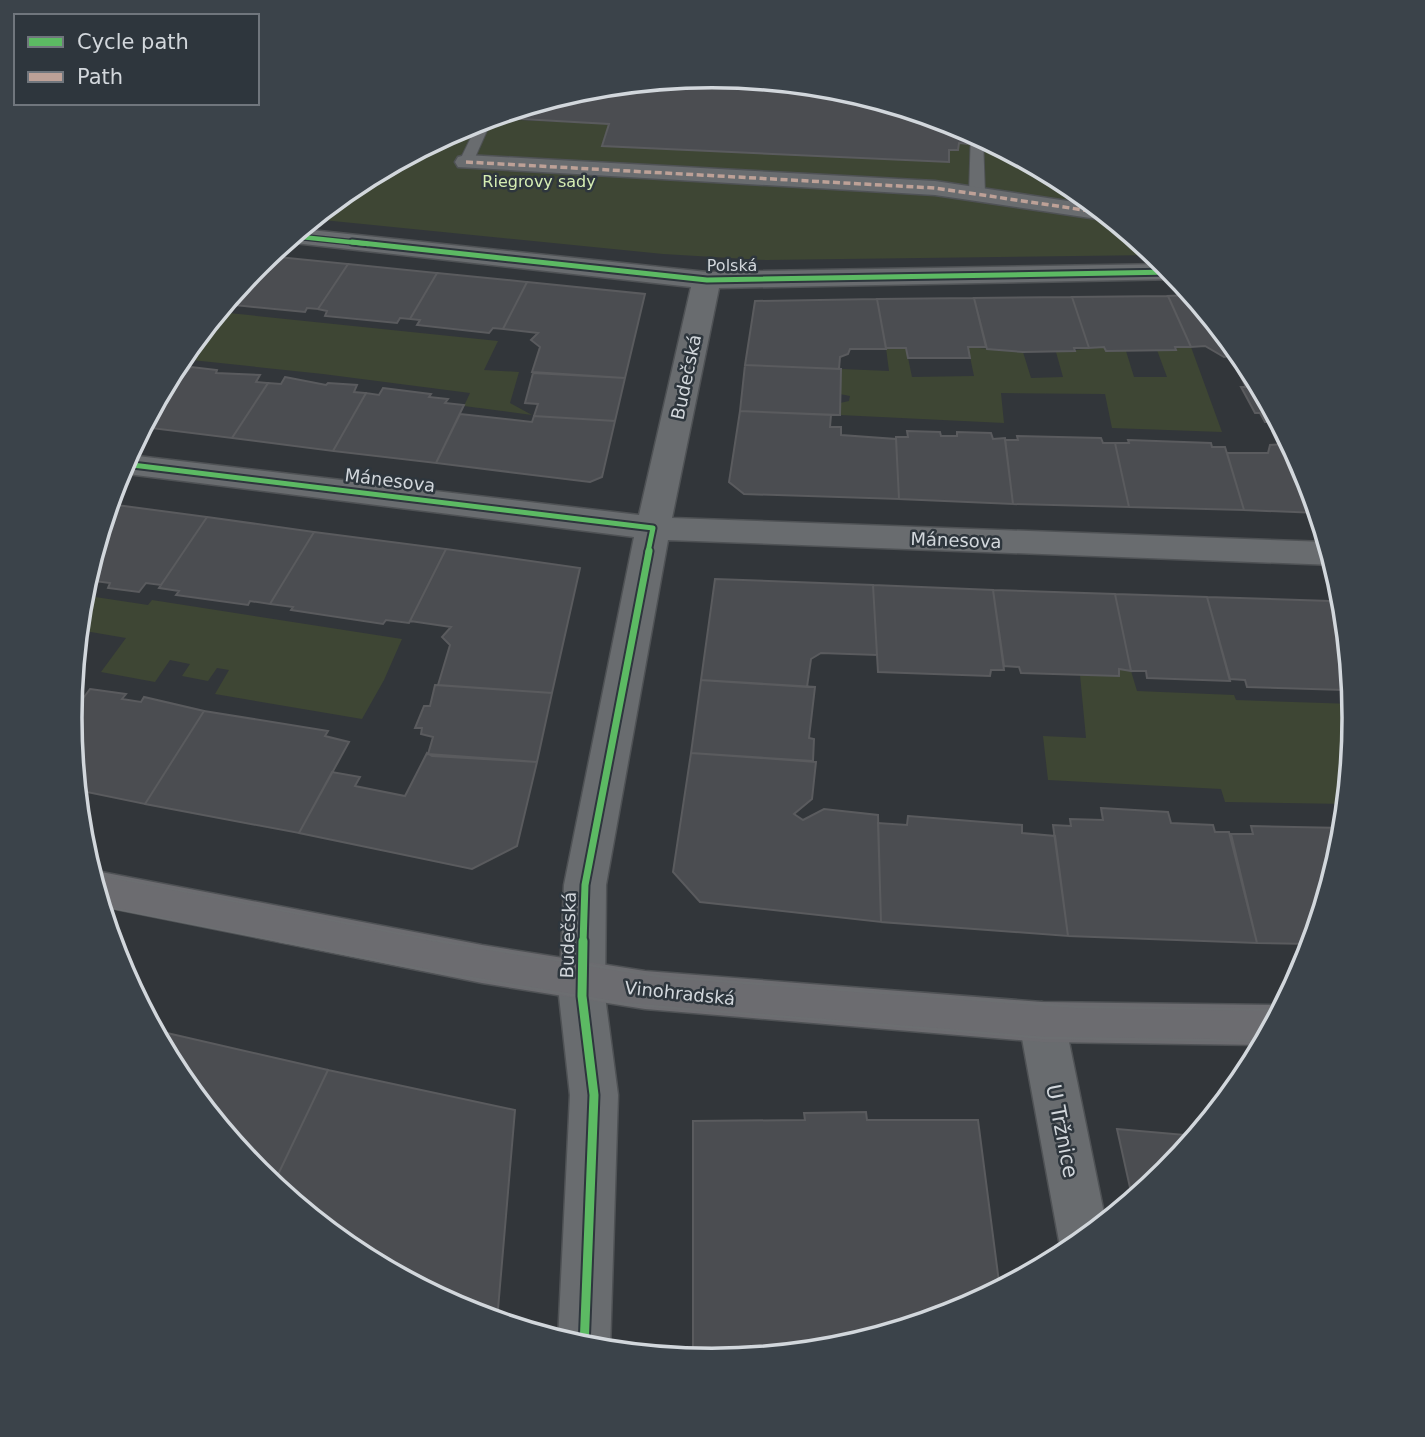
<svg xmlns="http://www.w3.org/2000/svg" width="1425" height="1437" font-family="'DejaVu Sans',sans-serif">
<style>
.green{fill:#3e4634}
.building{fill:#4b4d51;stroke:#5a5b5e;stroke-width:2}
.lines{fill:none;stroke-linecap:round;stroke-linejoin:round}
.service-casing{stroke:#4f5255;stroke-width:2}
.pedestrian-casing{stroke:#4f5255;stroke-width:3}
.minor-casing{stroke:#4f5255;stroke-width:3}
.secondary-casing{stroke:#4f5255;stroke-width:3}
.service{fill:#696c6f;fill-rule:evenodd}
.pedestrian{fill:#696c6f;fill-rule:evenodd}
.minor{fill:#696c6f;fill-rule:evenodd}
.secondary{fill:#6c6c70;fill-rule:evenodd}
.tram-far1{stroke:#6c6e71;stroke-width:2}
.tram{stroke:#6c6e71;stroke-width:2.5}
.quiet{stroke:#bda197;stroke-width:3.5;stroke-dasharray:7 3.5;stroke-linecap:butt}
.cycleway-far3-casing{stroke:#2e363d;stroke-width:7}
.cycleway-far2-casing{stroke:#2e363d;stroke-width:9}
.cycleway-far1-casing{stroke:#2e363d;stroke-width:11}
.cycleway-casing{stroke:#2e363d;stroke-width:13}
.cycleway-far3{stroke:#5cba63;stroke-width:4.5}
.cycleway-far2{stroke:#5cba63;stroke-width:5}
.cycleway-far1{stroke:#5cba63;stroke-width:7}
.cycleway{stroke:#5cba63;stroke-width:9}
.labels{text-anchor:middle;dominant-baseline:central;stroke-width:5;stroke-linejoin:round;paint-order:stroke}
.far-park-label{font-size:16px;fill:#d5edb3;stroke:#2e363d}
.far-street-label{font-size:16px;fill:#d2d7dc;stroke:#2e363d}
.street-label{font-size:18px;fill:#d2d7dc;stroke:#2e363d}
.near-street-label{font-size:21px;fill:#d2d7dc;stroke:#2e363d}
.rim{fill:none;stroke:#d2d7dc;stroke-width:3.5}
</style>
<rect width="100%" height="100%" fill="#32363a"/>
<!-- green -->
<path class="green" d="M503 114 502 118 517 120 609 124 602 146 949 162V150H958L959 143H968V130L1070 185 1156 255 766 260 663 254 313 219 356 184 467 125Z
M219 312 498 341 484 370 519 372 510 403 532 415 464 406 470 393 323 374 182 359Z
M968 347 1023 352 1031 378 1063 377 1056 352 1104 347 1107 351H1126L1134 377H1167L1157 350 1191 347 1222 432 1112 428 1105 394 1001 393 1004 423 840 415V403L849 401 850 396 840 394 841 369 889 371 886 348H906L912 377 974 376Z
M82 595 148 605 152 600 402 639 384 680 362 719 215 694 229 670 217 668 208 681 182 676 190 664 170 660 155 682 101 672 126 638 79 630Z
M1119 669 1131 671 1137 691 1234 695 1236 700 1354 704 1355 719 1347 804 1225 802 1221 789 1048 780 1043 736 1086 738 1080 675 1118 676Z"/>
<!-- building -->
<path class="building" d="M713 76 838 88 959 125 968 130V144L959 143 958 150H949V162L602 146 609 124 502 118 503 114 588 88Z
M268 256 348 264 318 309 307 308 305 312 234 305 237 301 229 300Z
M348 264 437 273 410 319 400 318 397 323 325 316 327 311 318 309Z
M437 273 527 282 503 329 493 328 489 333 417 325 420 320 410 319Z
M527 282 645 294 625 378 532 372 540 347 531 340 538 333 503 329Z
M1192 295 1247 362 1253 374 1240 375 1230 356 1224 357 1205 346 1191 347 1168 296Z
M1168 296 1191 347H1175L1176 350 1106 351 1104 347 1089 348 1072 297Z
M1072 297 1089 348H1074L1075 351 1023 352 987 349 974 298Z
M974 298 986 347H968L970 358H908L906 348H886L877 299Z
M877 299 886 349H850L848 354 840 357 839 369 745 365 755 301Z
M745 365 841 369 840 415 740 411Z
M191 367 217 370 216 373 260 375 256 382 268 383 232 438 143 427 172 373 185 374Z
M533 373 625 378 615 421 534 416 538 404 525 403Z
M1253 374 1279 422H1265L1260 413H1255L1241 387H1246L1240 375Z
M285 377 326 385 328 383 357 385 354 392 366 393 333 451 232 438 268 383 281 384Z
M383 388 431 394 429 397 448 399 445 403 464 405 436 463 333 451 366 393 379 395Z
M740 411 831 415 830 427H841V435L896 439 899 499 744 494 729 482Z
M460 414 532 422 534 416 615 421 602 477 590 482 436 463Z
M1274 422H1279L1306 473 1318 513 1244 510 1227 453H1268L1270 445 1284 444Z
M907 431 940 432 941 436H957V432L991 433 993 439 1005 438 1013 504 899 499 896 437H908Z
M1017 436 1101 438 1103 443H1115L1129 507 1013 504 1005 440H1018Z
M1128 440 1211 443 1212 447H1225L1244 510 1129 507 1115 443H1129Z
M109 504 207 517 161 585 146 583 139 592 108 588 110 583 95 581 92 585H85Z
M207 517 314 532 270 604 250 601 248 605 176 595 179 591 159 588Z
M314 532 446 549 409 623 386 620 383 624 291 610 293 607 270 604Z
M446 549 580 568 552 693 438 685 450 645 442 637 451 627 410 621Z
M715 579 873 585 877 655 821 653 811 659 807 687 701 680Z
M873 585 993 590 1004 670H991L990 676 878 672Z
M993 590 1115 594 1131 671 1119 669V676L1021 673 1019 667 1004 666Z
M1115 594 1207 597 1230 681 1147 678 1146 671H1131Z
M1207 597 1330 601 1349 655 1352 684 1342 683 1344 690 1247 687 1245 680 1230 679Z
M1330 601 1344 602 1349 655Z
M701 680 815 687 809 738 814 739 813 761 691 753Z
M435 685 552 693 537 762 428 754 433 737 421 734 422 728H415L424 706H430Z
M90 689 126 694 122 699 141 702 144 697 204 711 145 804 77 790 70 716Z
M204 711 328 731 325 736 349 742 299 833 145 804Z
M427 753 432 756 537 762 517 846 472 869 299 833 332 772 360 777 355 786 405 796Z
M691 753 816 762 812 799 794 814 803 820 824 809 878 815 881 922 700 902 673 872Z
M1101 808 1168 812 1171 823 1213 825 1215 832H1229L1257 943 1068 936 1053 825 1071 826 1070 819 1103 820Z
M908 816 1022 825V833L1055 836 1068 936 881 922 878 823 907 825Z
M1251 826 1344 828 1343 844 1312 944 1257 943 1231 834H1253Z
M154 1030 328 1070 273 1185 258 1173 178 1075Z
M328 1070 515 1110 497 1321 466 1312 355 1252 273 1185Z
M866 1112 867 1120H978L1000 1290 958 1312 837 1349 712 1361 662 1356V1349H693V1121L805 1120 804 1113Z
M1117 1129 1197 1136 1167 1173 1133 1201Z"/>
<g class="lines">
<defs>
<path id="service" d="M493 117 473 162 471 165H461L459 162 479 121Z
M971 131 983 138 985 194 977 199 969 194Z"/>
<path id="pedestrian" d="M466 155 935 181 1094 205 1111 218 1104 220 935 195 458 167 455 162 458 157Z"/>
<path id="minor" d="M301 229 707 272 1166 264 1179 279 719 288 672 518 1327 542 1334 565 668 540 606 885 605 996 618 1095 610 1351 587 1349 558 1340 570 1095 559 996 564 885 634 537 119 473 129 455 639 515 691 287 285 242Z
M1042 1002 1058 1008 1065 1022 1106 1223 1065 1255 1059 1241 1019 1022 1026 1008Z"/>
<path id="secondary" d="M96 871 482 945 645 971 1042 1002 1273 1005 1282 1009 1263 1045 1042 1042 645 1009 482 983 101 906 91 872Z"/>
</defs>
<!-- service casing -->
<use href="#service" class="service-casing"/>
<!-- pedestrian casing -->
<use href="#pedestrian" class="pedestrian-casing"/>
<!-- minor casing -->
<use href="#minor" class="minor-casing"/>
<!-- secondary casing -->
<use href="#secondary" class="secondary-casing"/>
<!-- service -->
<use href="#service" class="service"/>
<!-- pedestrian -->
<use href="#pedestrian" class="pedestrian"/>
<!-- minor -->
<use href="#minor" class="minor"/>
<!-- secondary -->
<use href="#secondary" class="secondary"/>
<!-- tram-far1 -->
<path class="tram-far1" d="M91 873 447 943
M101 906 288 943"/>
<!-- tram -->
<path class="tram" d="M279 941 436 972 625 1004 1045 1038 1265 1041
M438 941 664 977 1078 1007 1282 1010"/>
<!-- quiet -->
<path class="quiet" d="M466 162 935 188 1104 213"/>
<defs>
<path id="cycleway-far3" d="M292 236 368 244"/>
<path id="cycleway-far2" d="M352 242 707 280 1173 272
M124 464 653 528 648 552"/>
<path id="cycleway-far1" d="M583 943 585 885 649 551"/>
<path id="cycleway" d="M583 941 582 996 594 1095 584 1348"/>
</defs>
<!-- cycleway-far3 casing -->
<use href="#cycleway-far3" class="cycleway-far3-casing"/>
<!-- cycleway-far2 casing -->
<use href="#cycleway-far2" class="cycleway-far2-casing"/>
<!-- cycleway-far1 casing -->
<use href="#cycleway-far1" class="cycleway-far1-casing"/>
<!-- cycleway casing -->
<use href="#cycleway" class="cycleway-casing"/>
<!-- cycleway-far3 -->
<use href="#cycleway-far3" class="cycleway-far3"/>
<!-- cycleway-far2 -->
<use href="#cycleway-far2" class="cycleway-far2"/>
<!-- cycleway-far1 -->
<use href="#cycleway-far1" class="cycleway-far1"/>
<!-- cycleway -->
<use href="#cycleway" class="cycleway"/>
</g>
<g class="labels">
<!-- far-park labels -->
<g class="far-park-label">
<text x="539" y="181">Riegrovy sady</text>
</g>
<!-- far-street labels -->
<g class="far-street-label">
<text x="732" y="265">Polská</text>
</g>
<!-- street labels -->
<g class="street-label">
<text transform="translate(686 377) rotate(-78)">Budečská</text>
<text transform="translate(390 480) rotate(7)">Mánesova</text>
<text transform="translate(956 540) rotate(2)">Mánesova</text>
<text transform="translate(568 935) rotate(-88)">Budečská</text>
<text transform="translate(680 993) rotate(6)">Vinohradská</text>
</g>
<!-- near-street labels -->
<g class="near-street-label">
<text transform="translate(1062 1131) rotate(79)">U Tržnice</text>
</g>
</g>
<!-- crop -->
<path d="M0 0H1425V1437H0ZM82 718a630 630 0 1 1 1260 0a630 630 0 1 1-1260 0Z" fill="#3b434a" fill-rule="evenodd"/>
<path class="rim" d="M82 718a630 630 0 1 1 1260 0a630 630 0 1 1-1260 0Z"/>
<!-- legend -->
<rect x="14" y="14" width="245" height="91" fill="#2e363d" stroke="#70767d" stroke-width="2"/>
<rect x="28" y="37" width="35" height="10" fill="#5cba63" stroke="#70767d" stroke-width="2"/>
<text x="77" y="49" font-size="21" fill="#d2d7dc">Cycle path</text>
<rect x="28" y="72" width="35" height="10" fill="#bda197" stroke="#70767d" stroke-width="2"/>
<text x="77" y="84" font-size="21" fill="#d2d7dc">Path</text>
</svg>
